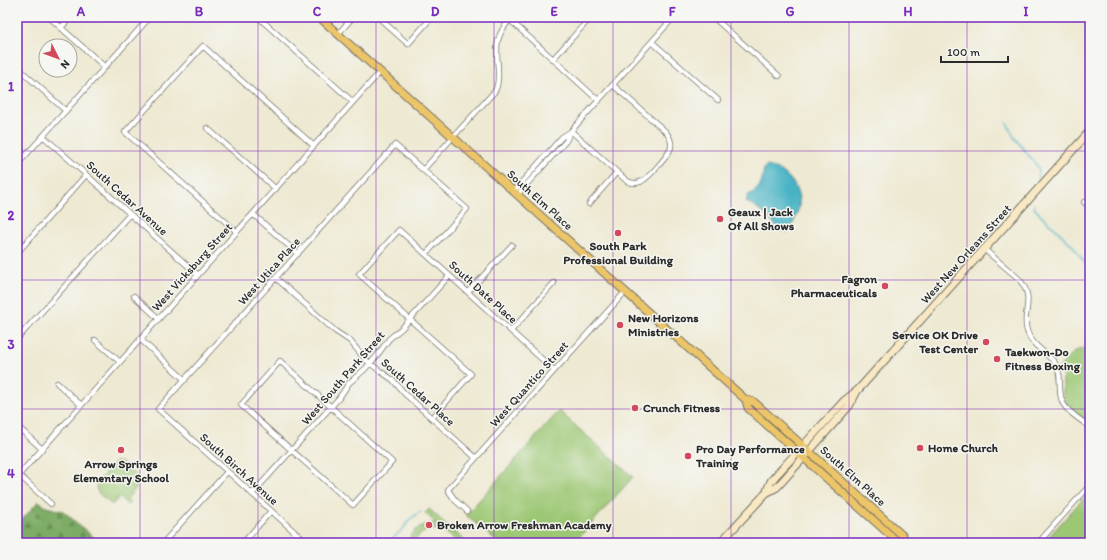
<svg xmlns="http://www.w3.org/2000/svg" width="1107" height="560" font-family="Itim,sans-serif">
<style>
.green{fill:#9cc773;stroke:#64794f}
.forest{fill:url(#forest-firs);stroke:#546c48}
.water{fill:#46b2c4;stroke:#386e78}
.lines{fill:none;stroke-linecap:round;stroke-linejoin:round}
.stream{stroke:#46b2c4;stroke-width:1.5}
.street-casing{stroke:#6f6e65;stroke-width:6}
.secondary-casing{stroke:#6f6e65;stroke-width:9}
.primary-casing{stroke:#6f6e65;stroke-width:9}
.street{stroke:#fff;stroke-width:4.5}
.secondary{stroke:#f8e8c3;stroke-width:7}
.primary{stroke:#edc569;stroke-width:7}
.grid{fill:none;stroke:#7b2cbf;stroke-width:1;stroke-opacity:0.55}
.poi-dot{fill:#d1495b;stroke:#f6f6f2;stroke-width:1.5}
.labels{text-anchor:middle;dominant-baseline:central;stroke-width:3;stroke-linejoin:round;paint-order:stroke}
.street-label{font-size:12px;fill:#2b2b2b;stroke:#f6f6f2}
.poi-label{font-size:12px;font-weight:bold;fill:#2b2b2b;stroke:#f6f6f2;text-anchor:start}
.neatline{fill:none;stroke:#7b2cbf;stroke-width:1.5}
.grid-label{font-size:13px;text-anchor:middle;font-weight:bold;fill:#7b2cbf}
</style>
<defs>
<pattern id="forest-firs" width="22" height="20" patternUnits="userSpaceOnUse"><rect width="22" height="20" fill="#7dac65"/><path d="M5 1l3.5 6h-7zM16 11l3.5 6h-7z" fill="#678c53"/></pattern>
</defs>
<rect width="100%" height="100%" fill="#f6f6f2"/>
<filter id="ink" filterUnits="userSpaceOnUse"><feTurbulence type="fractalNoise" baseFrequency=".025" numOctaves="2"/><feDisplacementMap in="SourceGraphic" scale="8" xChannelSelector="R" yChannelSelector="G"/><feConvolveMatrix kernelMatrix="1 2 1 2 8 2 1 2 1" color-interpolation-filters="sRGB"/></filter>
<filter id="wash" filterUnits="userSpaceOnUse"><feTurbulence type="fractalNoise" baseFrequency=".012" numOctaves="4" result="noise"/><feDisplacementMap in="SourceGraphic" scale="16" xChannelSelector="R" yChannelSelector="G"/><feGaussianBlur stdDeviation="0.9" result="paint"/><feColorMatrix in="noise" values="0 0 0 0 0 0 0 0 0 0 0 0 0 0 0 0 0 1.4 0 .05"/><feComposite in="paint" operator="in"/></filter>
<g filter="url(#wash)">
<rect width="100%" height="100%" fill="#eee9d2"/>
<!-- green -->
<path class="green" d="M1090 347V424L1069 408 1063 395V377L1060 366 1075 351Z
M559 411 633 477 574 543H499L466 515Z
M116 462 122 463 141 480 140 481 141 482 127 499 130 502 128 505 119 497 112 505C106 499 93 493 97 483L113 464Z
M1090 491V543H1043Z
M429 509 467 543H458C454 539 450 535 446 533 434 525 420 531 413 543H407C412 530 423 523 436 523L425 513Z"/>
<!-- forest -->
<path class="forest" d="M39 501 46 507 63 511 100 543H17V525Z"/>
<!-- water -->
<path class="water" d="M766 166C785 168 801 186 799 206 798 214 793 222 791 230L789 232 782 231 755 206 746 202C747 191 753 195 758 188 764 181 761 172 766 166Z"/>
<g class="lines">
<!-- stream -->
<path class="stream" d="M1007 123 1014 137 1038 167 1039 171 1038 179
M1034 205V208L1037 211 1073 246 1090 271
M390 543 392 539 403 529 409 520 420 512"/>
</g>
</g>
<g filter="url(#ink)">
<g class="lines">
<defs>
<path id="street" d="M49 17 105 67
M258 17 353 102
M378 17 408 44 432 17
M713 17 779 76
M510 20 599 101
M61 28 70 17
M338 34 353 17
M652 42 718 100
M553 59 591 17
M17 67 66 111
M207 128 276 189
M571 131 627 181C631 183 635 184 640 182 647 180 670 154 671 147 672 141 669 136 666 132L613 85
M43 136 198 275
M17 165 150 17
M423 170 495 91C499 84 498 77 498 69 496 45 495 36 512 17
M513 192 562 137 570 132
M517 195 566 141 571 131 674 17
M1084 202 1090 208
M589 204 616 173
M253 214 298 254
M237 232 125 132 203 46 314 146
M984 249 1018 278C1037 299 1021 311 1027 331 1031 345 1046 352 1055 363 1064 377 1056 393 1064 405 1070 414 1081 420 1090 427
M17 253 86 175
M276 278 335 331 350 341 366 360 380 371 393 380 404 393 476 458
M468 292 512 245
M134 296 159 319
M511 331 554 283
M17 339 130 214
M140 339 185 380
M95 340 120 362
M280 361 392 462 353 505 241 405Z
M57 383 81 405
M432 418 471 374 359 274 399 230 554 370
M17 426 42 449
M19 475 51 504
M17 477 380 72
M252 494 339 398 349 383 365 369 376 357 389 339 402 328 449 276
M467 511 455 500 448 490 450 487 476 458 625 292
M163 543 227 472
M243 543 271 511
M307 543 158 409 395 145 467 209 426 254
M1038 543 1090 485"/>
<path id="secondary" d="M766 493 777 487 804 457 849 406 856 393
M720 543 766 493 771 481 778 473 803 446 844 401 858 390 1090 131"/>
<path id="primary" d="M319 17 746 400 754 402 903 536 905 542
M746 400 748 408 898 542 905 543"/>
</defs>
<!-- street casing -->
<use href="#street" class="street-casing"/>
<!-- secondary casing -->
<use href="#secondary" class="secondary-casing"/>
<!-- primary casing -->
<use href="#primary" class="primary-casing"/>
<!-- street -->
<use href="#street" class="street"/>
<!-- secondary -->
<use href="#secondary" class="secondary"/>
<!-- primary -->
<use href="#primary" class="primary"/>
</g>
</g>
<!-- grid -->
<path class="grid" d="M140 17V543M258 17V543M376 17V543M494 17V543M613 17V543M731 17V543M849 17V543M967 17V543M17 151H1090M17 280H1090M17 409H1090"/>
<!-- markers -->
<g class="poi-dot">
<circle cx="720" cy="219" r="4"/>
<circle cx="618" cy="233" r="4"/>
<circle cx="885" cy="286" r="4"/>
<circle cx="620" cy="325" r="4"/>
<circle cx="986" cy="342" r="4"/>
<circle cx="997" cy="359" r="4"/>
<circle cx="635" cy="408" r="4"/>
<circle cx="920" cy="448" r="4"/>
<circle cx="121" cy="450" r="4"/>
<circle cx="688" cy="456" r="4"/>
<circle cx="429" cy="525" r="4"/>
</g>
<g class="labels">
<!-- street labels -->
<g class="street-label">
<text transform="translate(127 198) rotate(42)">South Cedar Avenue</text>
<text transform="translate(540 200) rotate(42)">South Elm Place</text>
<text transform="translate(966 254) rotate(-48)">West New Orleans Street</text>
<text transform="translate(192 267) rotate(-48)">West Vicksburg Street</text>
<text transform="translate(269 271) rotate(-48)">West Utica Place</text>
<text transform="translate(483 292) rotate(42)">South Date Place</text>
<text transform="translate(343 378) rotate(-49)">West South Park Street</text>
<text transform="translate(529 384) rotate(-48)">West Quantico Street</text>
<text transform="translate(418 392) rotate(42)">South Cedar Place</text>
<text transform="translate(239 469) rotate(42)">South Birch Avenue</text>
<text transform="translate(853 476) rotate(42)">South Elm Place</text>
</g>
<!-- poi labels -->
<g class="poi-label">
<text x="728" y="212">Geaux | Jack<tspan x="728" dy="14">Of All Shows</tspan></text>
<text x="618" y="246" text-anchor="middle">South Park<tspan x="618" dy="14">Professional Building</tspan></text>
<text x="877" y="279" text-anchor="end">Fagron<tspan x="877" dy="14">Pharmaceuticals</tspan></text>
<text x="628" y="318">New Horizons<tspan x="628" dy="14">Ministries</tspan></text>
<text x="978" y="335" text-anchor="end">Service OK Drive<tspan x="978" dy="14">Test Center</tspan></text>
<text x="1005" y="352">Taekwon-Do<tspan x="1005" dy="14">Fitness Boxing</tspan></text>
<text x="643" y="408">Crunch Fitness</text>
<text x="928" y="448">Home Church</text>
<text x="696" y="449">Pro Day Performance<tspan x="696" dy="14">Training</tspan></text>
<text x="121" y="464" text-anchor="middle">Arrow Springs<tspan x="121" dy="14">Elementary School</tspan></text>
<text x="437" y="525">Broken Arrow Freshman Academy</text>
</g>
</g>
<!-- margin -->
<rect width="1107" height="560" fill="none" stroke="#f6f6f2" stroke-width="44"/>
<!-- north arrow -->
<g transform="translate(58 58) rotate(132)"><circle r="19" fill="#f6f6f2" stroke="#a5a5a2"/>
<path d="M0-3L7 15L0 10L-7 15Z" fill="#d1495b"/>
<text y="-6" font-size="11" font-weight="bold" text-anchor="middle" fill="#2b2b2b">N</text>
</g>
<!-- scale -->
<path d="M941 56v6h67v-6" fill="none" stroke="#2b2b2b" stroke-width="2"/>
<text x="947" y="56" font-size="12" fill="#2b2b2b" stroke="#f6f6f2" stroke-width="3" paint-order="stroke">100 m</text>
<rect x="22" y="22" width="1063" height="516" class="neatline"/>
<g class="grid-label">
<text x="81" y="16">A</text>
<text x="199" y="16">B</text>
<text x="317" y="16">C</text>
<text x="435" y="16">D</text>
<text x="554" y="16">E</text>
<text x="672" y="16">F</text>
<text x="790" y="16">G</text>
<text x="908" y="16">H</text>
<text x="1026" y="16">I</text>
<text x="11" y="91">1</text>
<text x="11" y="220">2</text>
<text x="11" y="349">3</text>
<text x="11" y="478">4</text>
</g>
</svg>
